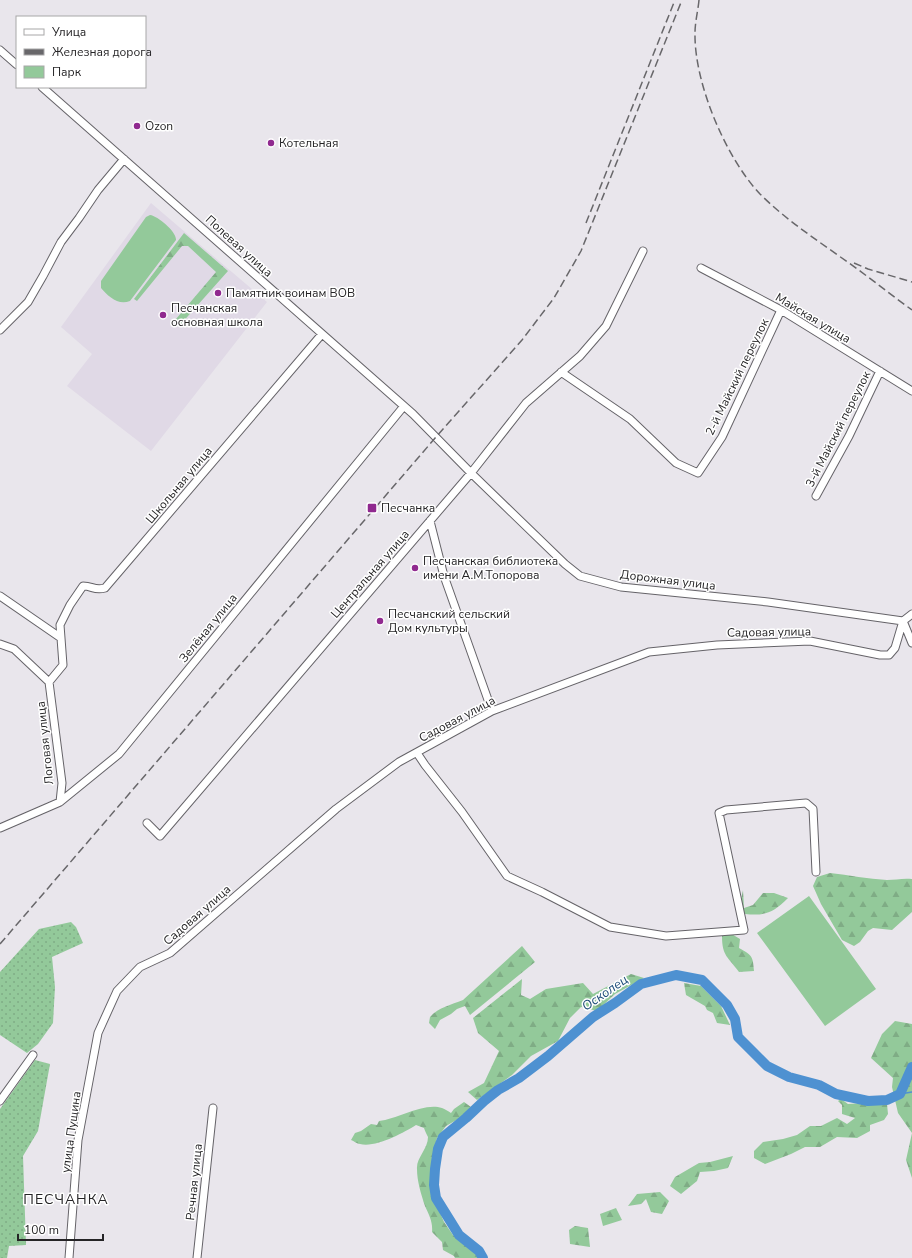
<svg xmlns="http://www.w3.org/2000/svg" width="912" height="1258" font-family="'Nunito Sans',sans-serif">
<style>
.built{fill:#e0d9e6}
.grass{fill:url(#grass-dots)}
.forest{fill:url(#forest-firs)}
.park{fill:#93c99a}
.lines{fill:none;stroke-linecap:round;stroke-linejoin:round}
.stream{stroke:#4e91d1;stroke-width:1.5}
.river{stroke:#4e91d1;stroke-width:10}
.minor-casing{stroke:#656368;stroke-width:9}
.minor{stroke:#fff;stroke-width:7}
.rail{stroke:#68676a;stroke-width:1.5;stroke-dasharray:8 4;stroke-linecap:butt}
.poi-dot{fill:#90298f;stroke:#fff;stroke-width:1.5}
.labels{text-anchor:middle;dominant-baseline:central;stroke-width:3;stroke-linejoin:round;paint-order:stroke}
.poi-label{font-size:12px;fill:#252426;stroke:#fff;text-anchor:start}
.street-label{font-size:12px;fill:#252426;stroke:#fff}
.water-label{font-size:13px;font-style:italic;fill:#1e4d79;stroke:#fff}
.quarter-label{font-size:14px;letter-spacing:1px;fill:#252426;stroke:#fff}
</style>
<defs>
<pattern id="grass-dots" width="8" height="8" patternUnits="userSpaceOnUse"><rect width="8" height="8" fill="#93c99a"/><path d="M2 2h.1M6 6h.1" fill="none" stroke="#7fac85" stroke-width="1.8" stroke-linecap="round"/></pattern>
<pattern id="forest-firs" width="22" height="20" patternUnits="userSpaceOnUse"><rect width="22" height="20" fill="#93c99a"/><path d="M5 1l3.5 6h-7zM16 11l3.5 6h-7z" fill="#7fac85"/></pattern>
</defs>
<rect width="100%" height="100%" fill="#e9e6ec"/>
<!-- built -->
<path class="built" d="M151 203 267 302 151 451 67 386 92 354 61 327Z"/>
<!-- grass -->
<path class="grass" d="M71 922 76 927 83 943 52 957 55 987 53 1023 38 1044 27 1053 0 1035V972L39 929Z
M35 1060 50 1064 38 1131 23 1156 26 1245 9 1246 7 1258H0V1109Z"/>
<!-- forest -->
<path class="forest" d="M184 233 228 271 180 325H176V319L216 272 188 246H182L137 301 134 299Z
M830 873C849 875 868 879 887 880 895 880 903 878 912 879V912L892 930 873 928 868 931 860 942 854 946 842 940 821 904 813 886 817 877Z
M743 890 744 908 753 905 763 893H774L788 898C773 913 765 916 745 914L740 905Z
M730 933 740 939 739 948C752 955 753 956 754 971L739 972C728 957 722 956 722 936Z
M522 946 535 962 470 1015 465 1006 457 1009 451 1014 440 1020 435 1029 429 1023 430 1017C439 1007 451 1005 463 1000Z
M631 974 644 978 615 994 597 1011 581 1007 570 1018 558 1041 531 1056 512 1075 477 1100 468 1092 484 1083 499 1051 478 1033 473 1018 522 979 521 995 530 999 546 989 583 983 593 994Z
M684 983 701 986 721 1006 730 1025 717 1023 713 1013 707 1010 705 1006 686 995Z
M895 1021 912 1024V1178L906 1160 912 1133 898 1113 892 1087 893 1078 871 1058 882 1034Z
M841 1099 848 1104 864 1103 867 1105 877 1103 887 1104 888 1114 884 1120 870 1125V1131L857 1138 837 1137 820 1147H805L791 1154 765 1164 754 1158V1151L763 1142 783 1139 797 1135 810 1126H821L837 1118 847 1124 855 1118 842 1114V1105L838 1101Z
M464 1102 471 1107 460 1118 446 1126 437 1138 433 1154 430 1184 433 1196 444 1222 453 1235 476 1252 481 1258H455L454 1256 443 1250 442 1242 432 1232C433 1222 429 1215 425 1206 421 1194 417 1181 417 1169 416 1158 428 1149 428 1137 427 1135 425 1131 424 1128L416 1125C403 1133 376 1148 360 1144 357 1144 354 1141 351 1140L355 1133 361 1131 371 1124 377 1125 379 1121C398 1119 424 1102 442 1108 445 1109 448 1111 451 1113L454 1109Z
M733 1156 728 1168 714 1171 700 1172 697 1181 681 1194 670 1186 675 1177 699 1163 710 1162Z
M660 1192 669 1201 662 1214 651 1212 646 1199 641 1204 628 1206 637 1194Z
M616 1208 622 1220 603 1226 600 1214Z
M575 1226 588 1228 590 1247 570 1244 569 1230Z"/>
<!-- park -->
<path class="park" d="M150 215C158 216 177 232 176 240L130 301C118 306 108 296 101 288V281L146 217Z
M809 896 876 989 825 1026 757 933Z"/>
<g class="lines">
<!-- stream -->
<path class="stream" d="M900 1094 912 1092"/>
<!-- river -->
<path class="river" d="M483 1258 479 1251 459 1235 436 1198 434 1185 435 1169 438 1149 443 1137 466 1118 484 1101 498 1090 519 1078 548 1056 593 1017 615 1003 641 984 676 975 702 980 727 1005 735 1019 738 1037 767 1066 789 1077 819 1085 836 1094 868 1101 887 1100 900 1094 912 1067"/>
<defs>
<path id="minor" d="M0 50 17 65
M42 87 413 414 471 473 565 564 580 576 621 587 768 602 903 621
M701 268 781 310 912 391
M0 330 28 302 43 276 61 242 79 218 98 190 124 159
M561 372 630 419 676 463 698 473 722 437 781 310
M816 496 849 436 880 371
M430 521 444 576 492 711
M0 596 61 638 63 665 49 682
M903 621 912 643
M903 621 912 614
M61 638 60 625 70 605 83 586C93 586 94 591 105 588L322 334
M0 644 14 649 49 682 62 783 60 802
M417 753 425 765 462 812 507 876 542 892 610 927 666 936 744 930 719 813 726 810 806 803 813 809 816 872
M147 823 160 836 471 473 526 403 580 356 606 326 643 251
M0 828 60 802 119 754 404 406
M0 1101 33 1055
M69 1258 78 1140 98 1033 117 991 140 967 170 953 336 809 399 762 492 711 649 652 717 645 810 641 880 655H889L895 648 903 621
M197 1258 213 1108"/>
</defs>
<!-- minor casing -->
<use href="#minor" class="minor-casing"/>
<!-- minor -->
<use href="#minor" class="minor"/>
<!-- rail -->
<path class="rail" d="M699 0C698 11 695 22 695 33 694 83 726 158 760 194 784 218 811 236 839 256 864 273 887 292 912 310
M586 223 675 0
M854 263 868 269 912 282
M0 944 436 437 522 340 554 298 581 251 682 0"/>
</g>
<!-- markers -->
<g class="poi-dot">
<circle cx="137" cy="126" r="4"/>
<circle cx="271" cy="143" r="4"/>
<circle cx="218" cy="293" r="4"/>
<circle cx="163" cy="315" r="4"/>
<rect x="367" y="503" width="10" height="10" rx="2"/>
<circle cx="415" cy="568" r="4"/>
<circle cx="380" cy="621" r="4"/>
</g>
<g class="labels">
<!-- poi labels -->
<g class="poi-label">
<text x="145" y="126">Ozon</text>
<text x="279" y="143">Котельная</text>
<text x="226" y="293">Памятник воинам ВОВ</text>
<text x="171" y="308">Песчанская<tspan x="171" dy="14">основная школа</tspan></text>
<text x="381" y="508">Песчанка</text>
<text x="423" y="561">Песчанская библиотека<tspan x="423" dy="14">имени А.М.Топорова</tspan></text>
<text x="388" y="614">Песчанский сельский<tspan x="388" dy="14">Дом культуры</tspan></text>
</g>
<!-- street labels -->
<g class="street-label">
<text transform="translate(239 246) rotate(42)">Полевая улица</text>
<text transform="translate(813 318) rotate(31)">Майская улица</text>
<text transform="translate(737 377) rotate(-64)">2-й Майский переулок</text>
<text transform="translate(838 429) rotate(-63)">3-й Майский переулок</text>
<text transform="translate(179 485) rotate(-50)">Школьная улица</text>
<text transform="translate(370 574) rotate(-49)">Центральная улица</text>
<text transform="translate(668 580) rotate(7)">Дорожная улица</text>
<text transform="translate(208 628) rotate(-51)">Зелёная улица</text>
<text transform="translate(769 632) rotate(-1)">Садовая улица</text>
<text transform="translate(457 719) rotate(-28)">Садовая улица</text>
<text transform="translate(45 743) rotate(-96)">Логовая улица</text>
<text transform="translate(197 915) rotate(-41)">Садовая улица</text>
<text transform="translate(71 1132) rotate(-82)">улица Пущина</text>
<text transform="translate(194 1182) rotate(-84)">Речная улица</text>
</g>
<!-- water labels -->
<g class="water-label">
<text transform="translate(605 993) rotate(-35)">Осколец</text>
</g>
<!-- quarter labels -->
<g class="quarter-label">
<text x="66" y="1199">ПЕСЧАНКА</text>
</g>
</g>
<!-- legend -->
<rect x="16" y="16" width="130" height="72" fill="#ffffff" stroke="#a8a7a8"/>
<rect x="24" y="29" width="20" height="6" fill="#ffffff" stroke="#a8a7a8"/>
<text x="52" y="36" font-size="12" fill="#252426">Улица</text>
<rect x="24" y="49" width="20" height="6" fill="#68676a" stroke="#a8a7a8"/>
<text x="52" y="56" font-size="12" fill="#252426">Железная дорога</text>
<rect x="24" y="66" width="20" height="12" fill="#93c99a" stroke="#a8a7a8"/>
<text x="52" y="76" font-size="12" fill="#252426">Парк</text>
<!-- scale -->
<path d="M18 1234v6h85v-6" fill="none" stroke="#252426" stroke-width="2"/>
<text x="24" y="1234" font-size="12" fill="#252426" stroke="#ffffff" stroke-width="3" paint-order="stroke">100 m</text>
</svg>
